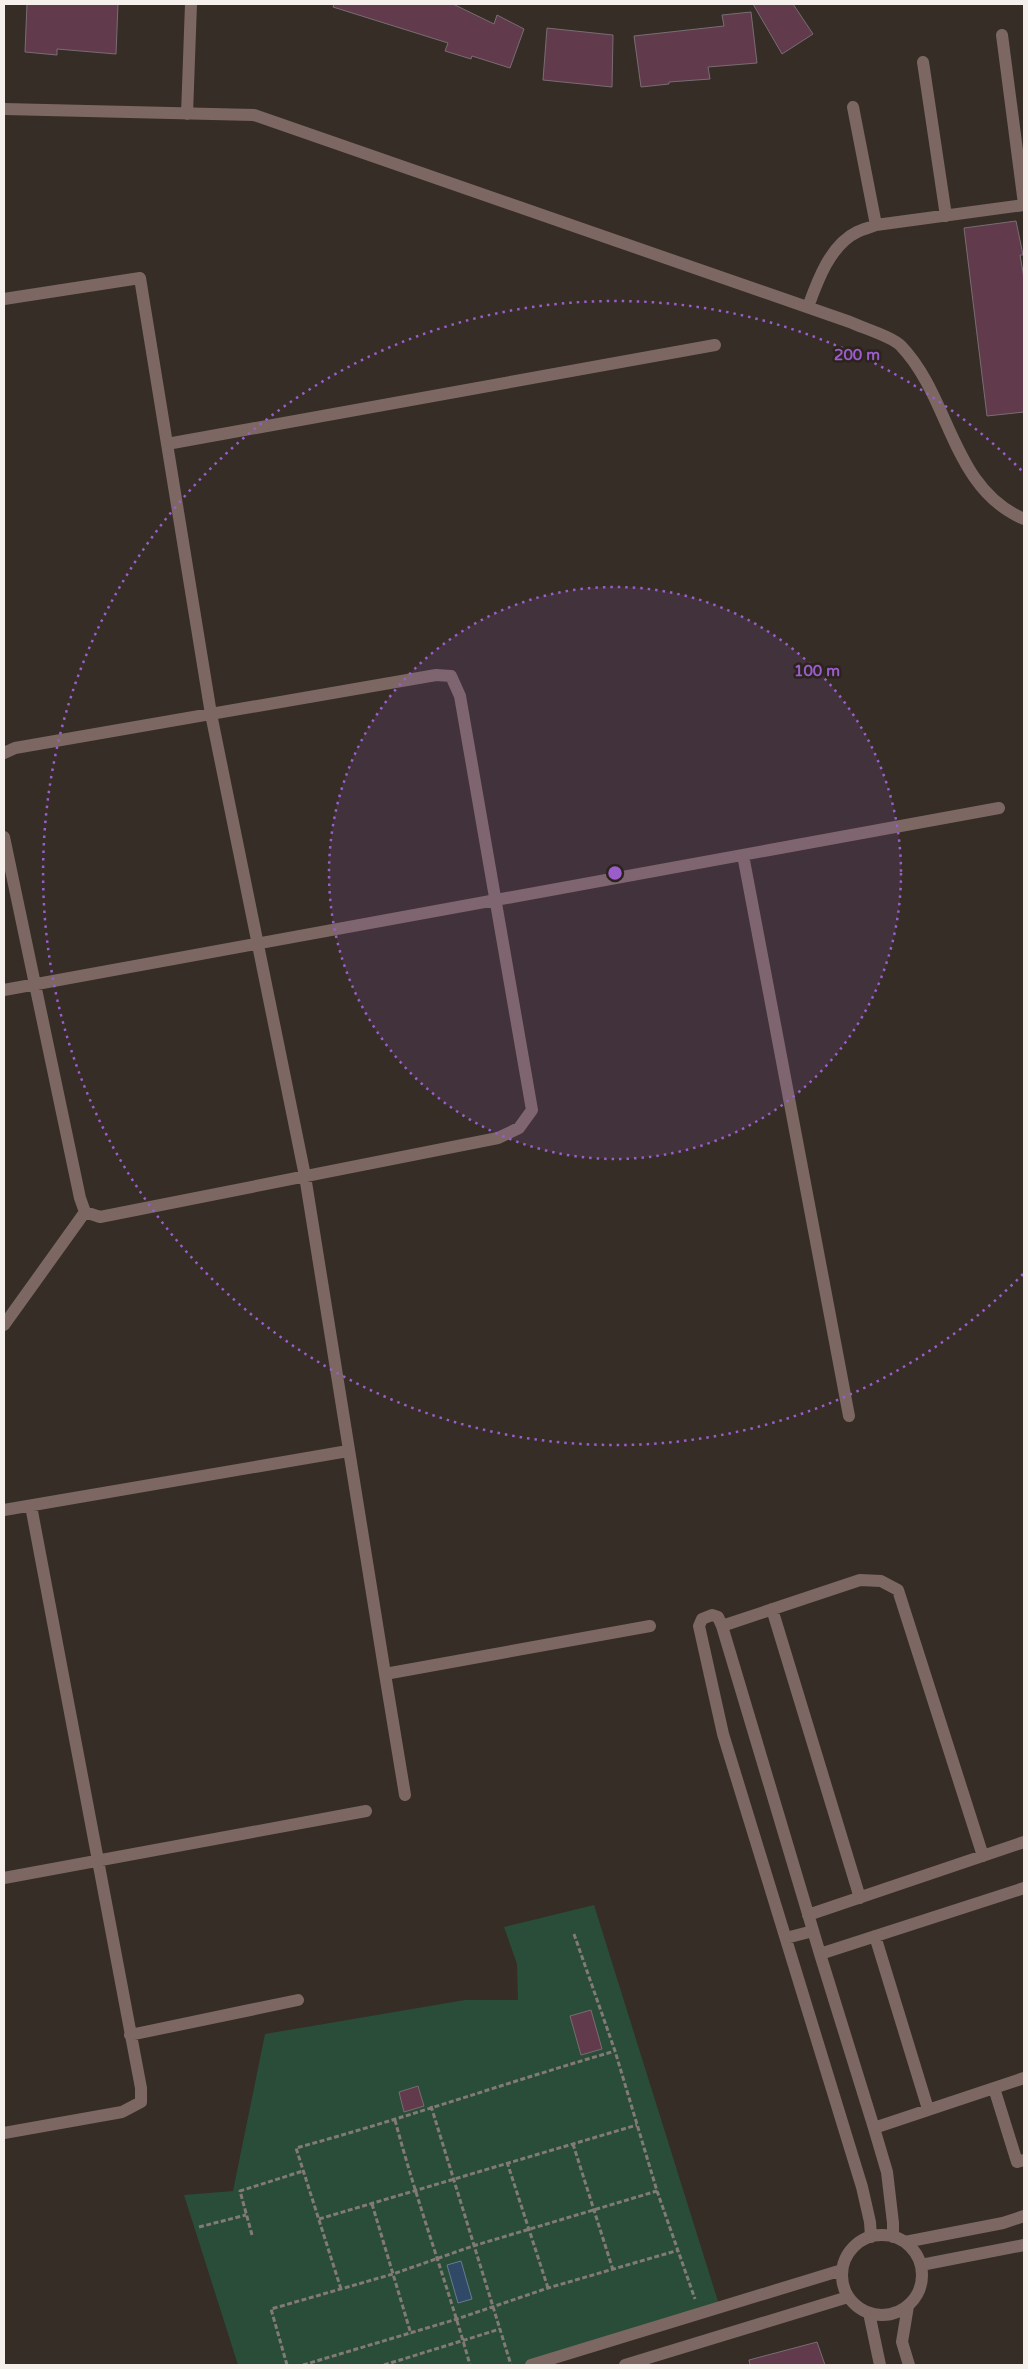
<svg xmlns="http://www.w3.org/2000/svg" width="1028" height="2369" font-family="'Varela Round',sans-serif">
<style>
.green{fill:#294d38}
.water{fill:#2f4967;stroke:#6b7b8f}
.building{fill:#613a4c;stroke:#796d72}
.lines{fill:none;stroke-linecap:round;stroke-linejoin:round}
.path{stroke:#827a75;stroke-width:3;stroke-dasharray:5 2.5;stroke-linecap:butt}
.minor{stroke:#7c6763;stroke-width:12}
.ring{fill:none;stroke:#9a5dca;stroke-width:2.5;stroke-dasharray:2.5 5}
.centre{fill:#9a5dca;stroke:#2c231e;stroke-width:2.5}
.ring-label{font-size:15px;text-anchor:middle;font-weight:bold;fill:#9a5dca;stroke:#2c231e;stroke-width:5;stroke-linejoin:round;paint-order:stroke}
</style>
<rect width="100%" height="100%" fill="#362d27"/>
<!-- green -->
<path class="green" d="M594 1905 721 2311 532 2365H238L184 2195 233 2191 265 2034 465 2000H518L517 1964 504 1927Z"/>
<!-- water -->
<path class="water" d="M461 2261 472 2299 458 2303 447 2265Z"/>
<!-- building -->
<path class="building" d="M27 4H118L116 54 57 49V55L25 52Z
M334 4H453L494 24 497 15 524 29 510 68 472 56 471 59 445 51 448 43 333 7Z
M753 4H793L813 34 782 54Z
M751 12 757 63 708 67 710 79 669 82V84L641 87 634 36 724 26 722 15Z
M547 28 613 35 612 87 543 80Z
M1016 221 1023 255H1020L1024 278V412L987 416 964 228Z
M591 2010 602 2049 581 2055 570 2016Z
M418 2086 424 2106 404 2112 399 2092Z
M817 2342 825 2365H750L749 2360Z"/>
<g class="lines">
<!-- path -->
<path class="path" d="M574 1934 615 2051 657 2191 695 2299
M431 2106 511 2365
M395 2120C417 2203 447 2283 470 2365
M573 2144 613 2270
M507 2162 548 2288
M372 2204 411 2334
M319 2219 637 2125
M199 2227 246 2215
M252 2235 240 2191 303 2171
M341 2289 296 2148C403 2119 508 2082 615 2051
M287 2365 271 2309 393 2274 473 2246 657 2191
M303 2365 457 2319 548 2288 679 2250
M384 2365 500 2329"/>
<!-- minor -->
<path class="minor" d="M1002 35 1024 204
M923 62 946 216
M853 107 876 225
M4 109 254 115 850 322C863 328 893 337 901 346 951 398 951 488 1024 519
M187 114 191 4
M4 299 140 278 211 714 305 1176 385 1674 650 1626
M808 307C817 282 830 245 857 232 863 229 869 228 876 225L1024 205
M167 444 715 345
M4 753 15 748 436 675 451 676 460 696 532 1110 519 1128 498 1138 100 1217 85 1212 4 1325
M4 837 80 1198 85 1212
M743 855 849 1416
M4 990 999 808
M4 1510 348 1451
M772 1609 860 1898
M722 1626 860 1580 881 1581 898 1590 983 1856
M385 1674 405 1795
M4 1878 366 1811
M808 1915 1024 1842
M875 1936 928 2109
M786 1938 813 1931
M820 1954 1024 1888
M130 2035 298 2000
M994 2088 1017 2162 1024 2160
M874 2128 1024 2078
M4 2133 122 2112 141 2102V2088L31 1506
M842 2275a40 40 0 1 1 80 0a40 40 0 1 1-80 0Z
M871 2237 870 2222 862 2187 723 1734 699 1626 702 1619 712 1615 718 1617 722 1626 820 1954 874 2128 887 2172 893 2223V2237
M905 2242 1003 2223 1024 2216
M921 2265 1024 2245
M908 2306 902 2342 909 2365
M869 2313 880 2365
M531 2365 842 2270
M625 2365 848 2297"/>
</g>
<!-- distance rings -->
<circle cx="615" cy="873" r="286" fill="#9a5dca" fill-opacity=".12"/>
<g class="ring">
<circle cx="615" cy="873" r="286"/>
<path d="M1023 1274A572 572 0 1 1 1023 472"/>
</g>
<circle cx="615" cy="873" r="8" class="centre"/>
<g class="ring-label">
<text x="857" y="360">200 m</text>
<text x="817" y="676">100 m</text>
</g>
<!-- border -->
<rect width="1028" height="2369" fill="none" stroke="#f6f0ed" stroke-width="10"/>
</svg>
